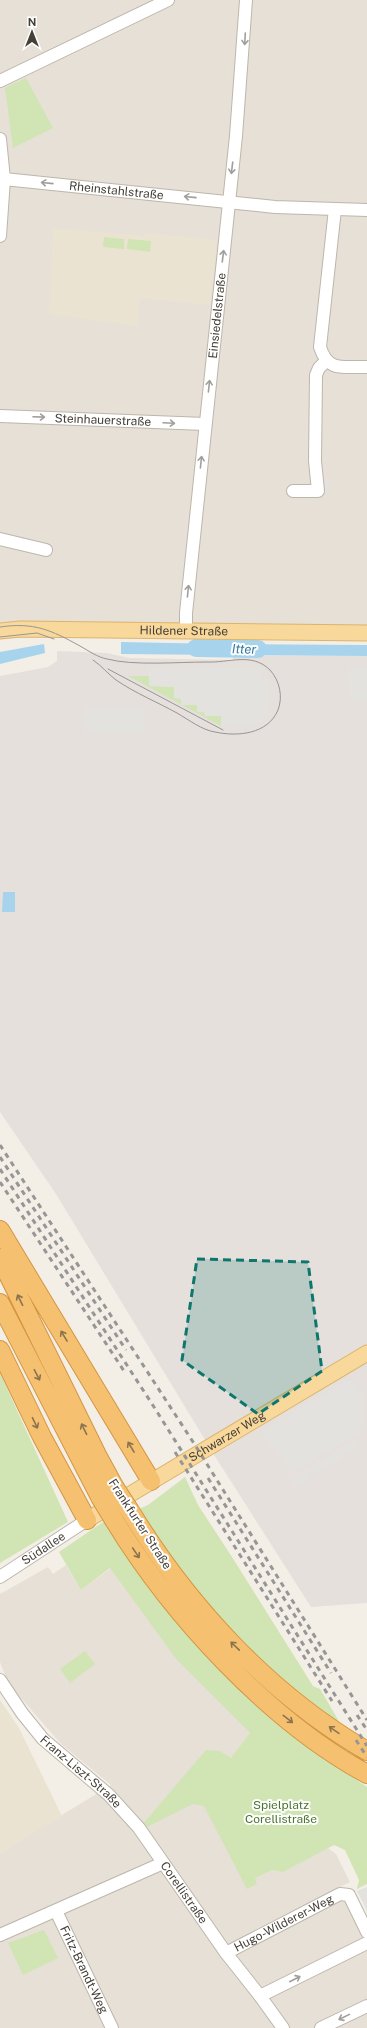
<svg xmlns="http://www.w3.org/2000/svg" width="367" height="2028" font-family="'Public Sans',sans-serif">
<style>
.residential{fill:#e6e0d6}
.industrial{fill:#e5e0dc}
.education{fill:#ebe3d2}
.green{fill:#d1e4b3}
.parking{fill:#e4e2df}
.water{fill:#a7d4ec}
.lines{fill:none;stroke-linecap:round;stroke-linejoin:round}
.river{stroke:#a7d4ec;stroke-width:18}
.minor-casing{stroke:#bdb6ab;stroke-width:14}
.major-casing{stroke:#dcb46c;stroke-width:17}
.highway-casing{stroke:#d49540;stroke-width:20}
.minor{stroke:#fff;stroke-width:12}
.major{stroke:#f8d89b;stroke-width:15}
.highway{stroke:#f5c170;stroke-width:18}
.tram{stroke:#969696;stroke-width:1}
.rail{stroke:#969696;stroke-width:3;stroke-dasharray:5 5;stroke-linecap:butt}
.highway-bridge-casing{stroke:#d49540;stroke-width:20;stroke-linecap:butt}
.highway-bridge{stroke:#f5c170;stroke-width:18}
.oneway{stroke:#a29f9b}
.oneway2{stroke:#8b734e}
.marked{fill:#0f766e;fill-opacity:0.2;stroke:#0f766e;stroke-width:3;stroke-dasharray:8 5;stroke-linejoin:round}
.labels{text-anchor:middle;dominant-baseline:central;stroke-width:4;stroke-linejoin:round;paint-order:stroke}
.street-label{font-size:12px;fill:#453f37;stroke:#fff}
.park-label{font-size:12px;fill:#4c742d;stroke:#fff}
.water-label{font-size:13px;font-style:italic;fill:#347aa3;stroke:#fff}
</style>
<rect width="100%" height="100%" fill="#f3efe7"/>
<!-- residential -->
<path class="residential" d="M0 0H367V626L0 624Z
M118 1563 264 1727 272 1870 283 1871 328 1848 336 1854 350 1882 340 1887 367 1941V2028H0V1853L111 1785 61 1744 8 1683 0 1662V1594L48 1567 53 1574 66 1565 81 1590Z"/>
<!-- industrial -->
<path class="industrial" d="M57 651 107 653 129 658 233 660V656H367V1603L311 1607 216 1458 56 1194 0 1112V676L48 667 57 661Z"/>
<!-- education -->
<path class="education" d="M53 228 144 236 145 233 217 240 210 305 140 298 137 326 49 314Z
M0 1700 19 1728 62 1816 0 1853Z"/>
<!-- green -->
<path class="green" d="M26 78 53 128 13 148 5 88Z
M104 237 124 239V249L103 247Z
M128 239 151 241 150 252 127 249Z
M128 676H149V686L174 687 181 699 197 705 205 712V716H221V726Z
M0 1373 68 1522 0 1563Z
M185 1477 198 1505 232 1557 313 1686 320 1689 343 1728C284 1689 230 1636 186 1580 168 1558 154 1532 139 1509L148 1505Z
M106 1520 241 1691 288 1733 367 1787V1884L357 1889 359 1880 345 1850 334 1845 283 1872 272 1870 255 1878 257 1884 247 1889 204 1806 193 1804 145 1828 142 1825 206 1750 220 1751 231 1758 250 1733 177 1660 110 1568 81 1590 59 1552Z
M85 1651 95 1664 70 1683 60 1669Z
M44 1930 58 1958 23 1975 8 1943Z"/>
<!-- parking -->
<path class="parking" d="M328 479 330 492 323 493 321 480Z
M149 668H262V679H269V715H263L262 723H253L252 726H221V716H205L204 712H197V705H181V699L174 698V687L149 686Z
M349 668H367V700H355L350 696Z
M144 706V732H85V707Z
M346 1381H356V1389H363V1421L359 1424 363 1430 291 1473 275 1447 272 1448 262 1434 272 1428 271 1426Z
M355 1440 359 1447 295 1486 291 1479Z
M367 1887V1911L357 1891Z"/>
<!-- water -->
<path class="water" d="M121 642 221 644 220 655 121 654Z
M44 644 45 653 0 664V652Z
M233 644 367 645V656L233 655Z
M3 892H15V912H2Z"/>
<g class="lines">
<!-- river -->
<path class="river" d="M196 648 258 649"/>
<defs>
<g id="minor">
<path d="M0 81 168 0"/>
<path d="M0 139 4 179 0 236"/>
<path id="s1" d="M4 179 275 207 367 210"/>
<path d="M335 209 320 347C328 373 344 366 367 367"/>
<path id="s2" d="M0 416 205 424"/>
<path d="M293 491H318L315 461 316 375 319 368 326 361"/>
<path d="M0 539 46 550"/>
<path id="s3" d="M186 630V613L236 136 246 0"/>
<path id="s4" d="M0 1577 87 1520"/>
<path id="s5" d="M0 1680 22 1713 43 1739 109 1795 139 1828 226 1953 260 1996 283 2028"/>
<path id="s6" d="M56 1911 112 2028"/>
<path d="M0 1935 163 1863"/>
<path id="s7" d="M226 1953 340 1894 349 1895 367 1932"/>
<path d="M260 1996 367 1943"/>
<path d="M321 2028 367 2006"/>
</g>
<g id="major">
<path id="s8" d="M0 631 20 629 367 633"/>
<path id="s9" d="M87 1520 367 1353"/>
</g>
<path id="highway" d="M0 1230 151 1481
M0 1258 97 1455 115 1488
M0 1303 100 1497
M0 1350 42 1437 87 1520
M130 1511C189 1607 269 1694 367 1751
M114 1520C172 1615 269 1721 367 1774"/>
</defs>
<!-- minor casing -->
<use href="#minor" class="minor-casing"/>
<!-- major casing -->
<use href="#major" class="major-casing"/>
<!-- highway casing -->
<use href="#highway" class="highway-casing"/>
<!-- minor -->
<use href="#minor" class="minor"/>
<!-- major -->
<use href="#major" class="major"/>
<!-- highway -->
<use href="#highway" class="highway"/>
<!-- tram -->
<path class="tram" d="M0 627C34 622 51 630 80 646 89 651 97 657 107 659 133 666 178 662 207 662 229 663 252 652 270 670 280 681 283 697 278 710 268 734 238 737 215 732 202 730 189 720 177 713 157 702 135 693 116 680 108 674 102 666 93 660
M0 637 37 633 54 639
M108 669 223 730"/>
<!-- rail -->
<path class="rail" d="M0 1145 195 1445 367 1720
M0 1157 126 1350
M0 1169 154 1407 367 1746
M0 1182 124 1371
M175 1452 332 1701
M208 1478 331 1673
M357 1715 367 1730
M356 1740 367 1757"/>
<defs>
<path id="highway-bridge" d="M115 1488 130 1511
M100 1497 114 1520"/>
</defs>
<!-- highway-bridge casing -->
<use href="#highway-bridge" class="highway-bridge-casing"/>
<!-- highway-bridge -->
<use href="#highway-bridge" class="highway-bridge"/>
</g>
<!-- one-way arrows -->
<defs><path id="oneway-shaft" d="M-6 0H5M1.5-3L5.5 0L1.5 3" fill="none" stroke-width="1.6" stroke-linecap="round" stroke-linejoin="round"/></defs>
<g class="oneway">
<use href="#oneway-shaft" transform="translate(245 39) rotate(93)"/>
<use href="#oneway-shaft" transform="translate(232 168) rotate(97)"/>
<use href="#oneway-shaft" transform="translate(47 183) rotate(-174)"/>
<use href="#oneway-shaft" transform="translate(190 197) rotate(-174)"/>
<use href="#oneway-shaft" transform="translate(223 256) rotate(-83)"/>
<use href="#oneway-shaft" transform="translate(209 386) rotate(-84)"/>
<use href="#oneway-shaft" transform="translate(39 417) rotate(2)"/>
<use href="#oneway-shaft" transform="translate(169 423) rotate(3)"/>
<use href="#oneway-shaft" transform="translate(201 462) rotate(-84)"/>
<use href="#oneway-shaft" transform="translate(188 591) rotate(-84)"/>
<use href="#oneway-shaft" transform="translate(295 1979) rotate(-27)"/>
<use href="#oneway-shaft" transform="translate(344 2017) rotate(154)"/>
</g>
<g class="oneway2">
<use href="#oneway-shaft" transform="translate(20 1300) rotate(-116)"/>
<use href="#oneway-shaft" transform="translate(64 1336) rotate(-121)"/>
<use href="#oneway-shaft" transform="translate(37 1375) rotate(63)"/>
<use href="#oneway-shaft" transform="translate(35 1423) rotate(64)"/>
<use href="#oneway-shaft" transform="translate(84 1429) rotate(-116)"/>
<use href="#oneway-shaft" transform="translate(131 1447) rotate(-121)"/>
<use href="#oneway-shaft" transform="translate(136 1553) rotate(56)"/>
<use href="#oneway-shaft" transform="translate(235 1646) rotate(-136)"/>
<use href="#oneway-shaft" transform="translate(288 1719) rotate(38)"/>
<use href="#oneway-shaft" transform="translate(334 1730) rotate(-145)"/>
</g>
<!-- marked area -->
<path class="marked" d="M197 1259 308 1262 322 1371 258 1414 182 1360Z"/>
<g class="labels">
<!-- street labels -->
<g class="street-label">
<text stroke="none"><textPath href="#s1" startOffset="113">Rheinstahlstraße</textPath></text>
<text stroke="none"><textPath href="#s3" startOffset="316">Einsiedelstraße</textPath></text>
<text stroke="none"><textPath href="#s2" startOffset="103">Steinhauerstraße</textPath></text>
<text stroke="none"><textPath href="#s8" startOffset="184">Hildener Straße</textPath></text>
<text stroke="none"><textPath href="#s9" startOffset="163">Schwarzer Weg</textPath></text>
<text transform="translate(140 1524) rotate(57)">Frankfurter Straße</text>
<text stroke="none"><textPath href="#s4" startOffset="52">Südallee</textPath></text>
<text stroke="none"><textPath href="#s5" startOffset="123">Franz-Liszt-Straße</textPath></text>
<text stroke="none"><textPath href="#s5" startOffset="283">Corellistraße</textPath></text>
<text stroke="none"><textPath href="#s7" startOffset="65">Hugo-Wilderer-Weg</textPath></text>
<text stroke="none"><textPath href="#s6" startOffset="65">Fritz-Brandt-Weg</textPath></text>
</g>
<!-- park labels -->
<g class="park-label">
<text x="281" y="1805">Spielplatz<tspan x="281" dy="14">Corellistraße</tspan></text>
</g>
<!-- water labels -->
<g class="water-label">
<text transform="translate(244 649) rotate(1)">Itter</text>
</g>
</g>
<!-- north arrow -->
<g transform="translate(32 32)" stroke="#ffffff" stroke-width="3" paint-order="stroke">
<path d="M0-3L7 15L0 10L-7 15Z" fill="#453f37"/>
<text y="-6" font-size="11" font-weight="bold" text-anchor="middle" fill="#453f37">N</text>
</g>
</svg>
